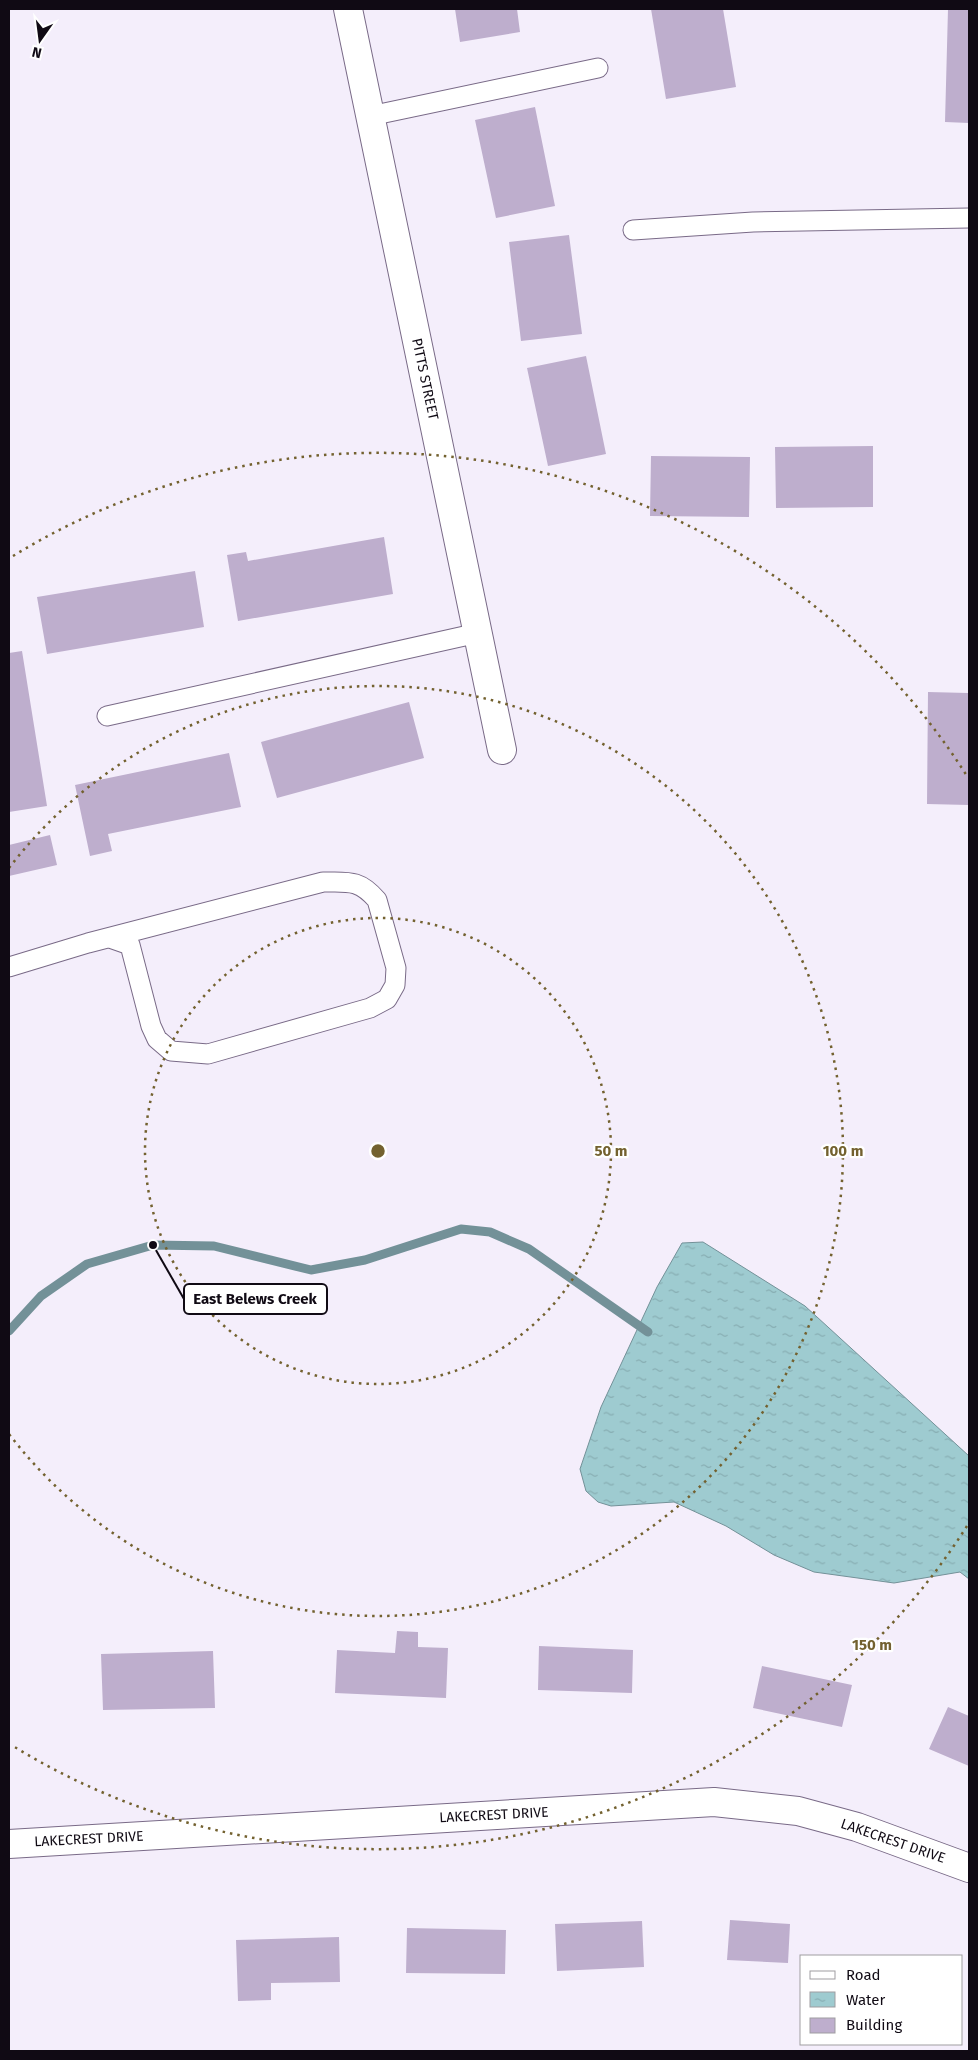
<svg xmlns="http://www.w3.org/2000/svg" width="978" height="2060" font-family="'Fira Sans',sans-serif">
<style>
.water{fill:url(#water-ripples);stroke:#739198}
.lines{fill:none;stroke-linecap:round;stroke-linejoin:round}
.stream{stroke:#739198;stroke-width:9}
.building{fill:#beaecd}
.lane-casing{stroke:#796a87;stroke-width:21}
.street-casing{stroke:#796a87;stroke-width:30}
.lane{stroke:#fff;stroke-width:19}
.street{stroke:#fff;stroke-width:28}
.ring{fill:none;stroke:#73612f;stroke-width:2.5;stroke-dasharray:2.5 5}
.labels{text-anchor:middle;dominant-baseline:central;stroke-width:4.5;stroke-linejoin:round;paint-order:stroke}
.street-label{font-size:14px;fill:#100a14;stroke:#fff}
.centre{fill:#73612f;stroke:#fff;stroke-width:2.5}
.ring-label{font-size:15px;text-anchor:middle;font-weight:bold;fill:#73612f;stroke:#fff;stroke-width:4.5;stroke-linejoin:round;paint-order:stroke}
.leader{fill:none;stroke:#100a14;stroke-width:2}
.callout-dot{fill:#100a14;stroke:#fff;stroke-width:2}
.callout{fill:#fff;stroke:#100a14;stroke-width:2}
.callout-label{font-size:15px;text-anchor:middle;font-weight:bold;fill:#100a14}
</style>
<defs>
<pattern id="water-ripples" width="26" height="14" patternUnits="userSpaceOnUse" patternTransform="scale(1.25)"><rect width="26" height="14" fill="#9ecbd0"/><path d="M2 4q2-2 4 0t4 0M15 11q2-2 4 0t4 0" fill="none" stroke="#87adb2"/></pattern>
</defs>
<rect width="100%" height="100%" fill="#f4eefb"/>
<!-- water -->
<path class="water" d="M703 1242 805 1306 969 1456V1579L960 1572 894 1583 814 1572 774 1555 726 1526 674 1502 611 1506 598 1502 586 1491 580 1469 601 1407 657 1287 682 1243Z"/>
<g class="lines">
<!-- stream -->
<path class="stream" d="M9 1331 41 1296 87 1264 153 1245 214 1246 311 1270 365 1260 461 1229 490 1232 529 1249 648 1332"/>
</g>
<!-- building -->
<path class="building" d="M455 9H517L520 32 460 42Z
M651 9H723L736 87 666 99Z
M948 9H969V123L945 122Z
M535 107 555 206 496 218 475 120Z
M569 235 582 334 521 341 509 242Z
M586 356 606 454 548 466 527 368Z
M873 446V507L776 508 775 447Z
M651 456 750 457 749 517 650 516Z
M384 537 393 594 238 621 227 555 246 552 248 561Z
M195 571 204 627 47 654 37 597Z
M22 651 47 806 9 812V653Z
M928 692 968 693 969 805 927 804Z
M409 702 424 758 277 798 261 742Z
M229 753 241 807 108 834 112 851 90 856 75 785Z
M50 835 57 865 9 876V845Z
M397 1631 418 1632V1647L448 1648 446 1698 335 1693 337 1650 395 1653Z
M539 1646 633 1650 632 1693 538 1690Z
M213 1651 215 1708 103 1710 101 1654Z
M762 1666 852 1685 842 1727 753 1708Z
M948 1707 969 1716V1766L929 1749Z
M730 1920 790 1924 788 1963 727 1960Z
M642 1921 644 1967 557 1971 555 1924Z
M407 1928 506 1930 505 1974 406 1973Z
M339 1937 340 1982 271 1983V2000L238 2001 236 1940Z"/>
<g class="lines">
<defs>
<path id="lane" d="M370 116 598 68
M633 230 753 222 969 218
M107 716 478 633
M9 967 88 943 323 882C348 882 359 879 377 900L396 968 395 985 387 999 370 1008 208 1054 171 1051 157 1039 151 1026 130 945 110 938"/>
<path id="street" d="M348 9 502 750
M9 1844 714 1802 798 1811 857 1827 969 1868"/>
</defs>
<!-- lane casing -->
<use href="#lane" class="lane-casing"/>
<!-- street casing -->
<use href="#street" class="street-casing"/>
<!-- lane -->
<use href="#lane" class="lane"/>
<!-- street -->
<use href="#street" class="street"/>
</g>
<!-- distance rings -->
<g class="ring">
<circle cx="378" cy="1151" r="233"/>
<path d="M9 868A465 465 0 1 1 9 1434"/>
<path d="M967 1526A698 698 0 0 1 13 1746M13 556A698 698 0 0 1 967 776"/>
</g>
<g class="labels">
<!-- street labels -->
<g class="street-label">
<text transform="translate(425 379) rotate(78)">PITTS STREET</text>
<text transform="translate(494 1815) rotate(-3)">LAKECREST DRIVE</text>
<text transform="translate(89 1839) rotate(-3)">LAKECREST DRIVE</text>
<text transform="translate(893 1841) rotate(19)">LAKECREST DRIVE</text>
</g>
</g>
<circle cx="378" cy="1151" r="8" class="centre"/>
<g class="ring-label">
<text x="611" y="1156">50 m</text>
<text x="843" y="1156">100 m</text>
<text x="872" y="1650">150 m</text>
</g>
<!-- callouts -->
<path class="leader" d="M153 1245L184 1299"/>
<circle class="callout-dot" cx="153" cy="1245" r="5"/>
<rect class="callout" x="184" y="1284" width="143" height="30" rx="5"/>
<g class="callout-label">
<text x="255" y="1304">East Belews Creek</text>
</g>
<!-- border -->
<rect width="978" height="2060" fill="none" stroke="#100a14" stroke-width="20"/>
<!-- legend -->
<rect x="800" y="1955" width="162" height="90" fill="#ffffff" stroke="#9f9da1"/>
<rect x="810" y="1971" width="25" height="8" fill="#ffffff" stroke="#9f9da1"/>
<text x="846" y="1980" font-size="15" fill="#100a14">Road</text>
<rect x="810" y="1992" width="25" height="15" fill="url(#water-ripples)" stroke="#9f9da1"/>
<text x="846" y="2005" font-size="15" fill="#100a14">Water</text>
<rect x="810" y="2018" width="25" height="15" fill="#beaecd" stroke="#9f9da1"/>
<text x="846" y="2030" font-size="15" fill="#100a14">Building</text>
<!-- north arrow -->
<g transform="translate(40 40) rotate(194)" stroke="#ffffff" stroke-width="4" paint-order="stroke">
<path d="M0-4L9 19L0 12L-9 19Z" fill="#100a14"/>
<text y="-8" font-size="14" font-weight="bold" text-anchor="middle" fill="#100a14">N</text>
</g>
</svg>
